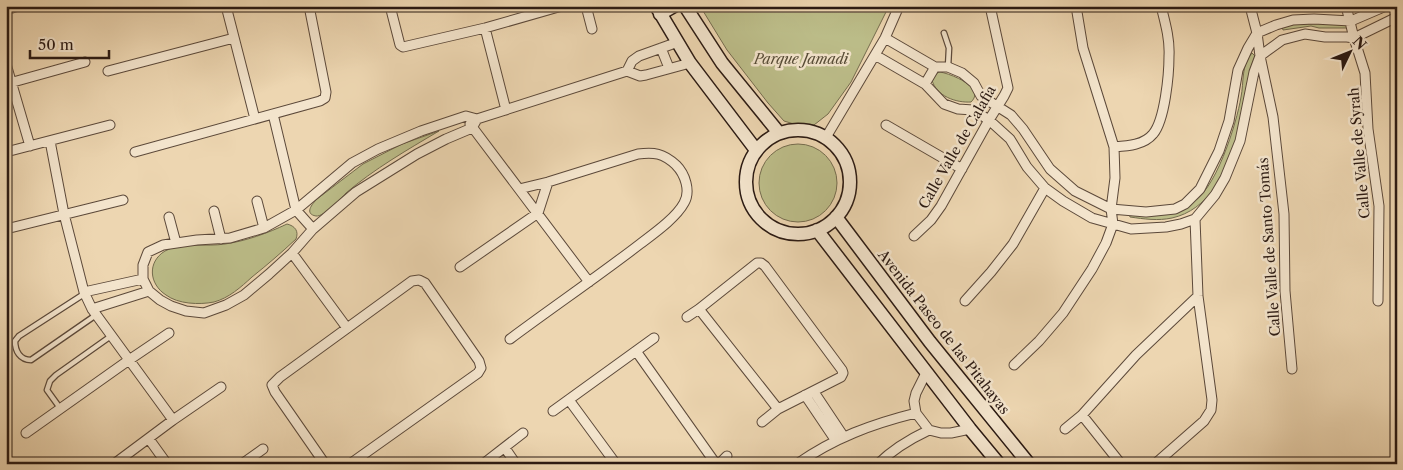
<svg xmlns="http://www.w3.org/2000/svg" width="1403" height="470" font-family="'Libre Caslon Text',serif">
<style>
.green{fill:#bcbd89;stroke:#746c4e}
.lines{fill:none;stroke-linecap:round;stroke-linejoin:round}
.lane-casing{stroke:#5c493a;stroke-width:7}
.street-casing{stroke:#5c493a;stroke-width:11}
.secondary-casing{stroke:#2b1a13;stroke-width:15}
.lane{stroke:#f3e4cc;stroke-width:4.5}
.street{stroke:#f3e4cc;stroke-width:9}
.secondary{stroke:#f3e4cc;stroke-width:12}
.labels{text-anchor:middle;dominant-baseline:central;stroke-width:5;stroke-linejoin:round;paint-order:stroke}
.park-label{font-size:14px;font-style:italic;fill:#564b36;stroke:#f3e4cc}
.street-label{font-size:14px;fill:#2b1a13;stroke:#f3e4cc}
</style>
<rect width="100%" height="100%" fill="#edd6b1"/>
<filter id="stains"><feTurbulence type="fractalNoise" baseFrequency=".004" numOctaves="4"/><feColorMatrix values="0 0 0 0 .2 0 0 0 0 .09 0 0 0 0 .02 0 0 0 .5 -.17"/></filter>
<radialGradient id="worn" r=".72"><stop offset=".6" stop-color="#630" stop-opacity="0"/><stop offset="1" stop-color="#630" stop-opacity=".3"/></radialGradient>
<!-- green -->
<path class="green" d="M700 6H889L851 82 828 114 814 125 794 124 784 121 768 103 727 50Z
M1288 23H1337L1350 26 1346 28H1319L1311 26 1283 30 1282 27Z
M1252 53 1255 56C1244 83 1244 114 1236 142 1226 174 1208 210 1172 218 1158 221 1144 219 1130 217L1129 214C1143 212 1157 210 1171 207 1177 206 1184 206 1189 204 1215 195 1237 122 1241 97 1244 83 1241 64 1252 53Z
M940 72C952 74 986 88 971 102 956 103 936 96 932 80L937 73Z
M439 131C407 150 374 169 346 193 340 199 324 217 316 216 304 214 312 204 317 199L363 164 402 144Z
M759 183a39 39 0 1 1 78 0a39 39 0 1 1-78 0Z
M287 224C295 226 299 231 296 239 281 253 267 265 252 277 241 287 229 298 214 302 199 305 178 304 166 295 149 284 147 262 165 251 180 242 207 247 225 244 246 241 268 233 287 224Z"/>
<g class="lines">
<defs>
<path id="lane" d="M944 33 949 48 948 67
M84 294 19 336 15 341C15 351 20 360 31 360L96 315
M60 408 47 390 50 381 56 375 111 336"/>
<path id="street" d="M226 6 255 119
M390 6 400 45 403 47 485 28 562 6
M586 6 592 29
M1250 6 1257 33 1260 56 1273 117 1284 214 1285 291 1292 369
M1346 6 1354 38 1365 73 1368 129 1379 206 1378 301
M6 10 18 6
M485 28 506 110
M885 38 935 67H948L962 73 974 83 981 96 1011 115 1023 129 1050 169 1075 191 1111 209 1146 212 1175 209 1185 204 1200 189 1219 151 1229 121 1238 70 1248 48 1257 33 1276 25 1293 20 1314 19 1351 21 1386 6
M661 48 669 68
M875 55 925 84 944 104 958 109 973 110 989 120 1010 139 1027 167 1045 188 1063 201 1092 218 1131 229 1166 227 1181 224 1195 219 1215 195 1225 178 1240 141 1254 72 1260 56 1282 40 1305 34 1325 37H1347L1354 38 1397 17
M6 64 30 146
M108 71 234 38
M627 71 632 61 639 56 678 42
M6 84 85 62
M925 84 935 67
M273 114 296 210 313 229
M477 119 472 128 446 139 417 154 356 192 313 229 292 253 269 274 244 295 226 305 204 313 186 311 171 306 160 300 149 291 143 279V265L148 252 163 245 197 240 230 238 264 228 296 210 352 163 378 149 421 131 466 116 477 119 627 71 640 76 646 75 690 63
M470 124 589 282
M886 125 962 169
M825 139 885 38 899 6
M50 141 64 214 84 292 92 309 173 420
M1114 147C1128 146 1144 145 1153 134 1165 120 1169 74 1169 56 1170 39 1165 22 1161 6
M6 152 110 125
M135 152 320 101 325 98 326 92 309 6
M257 201 264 228
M214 211 221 239
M169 217 176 243
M6 229 123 200
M914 236 931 220 941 206 989 120 1004 96 1008 88 990 6
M292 253 347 328
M460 267 538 213 548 182
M84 292 143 279
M965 301 991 272 1013 244 1045 188
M92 309 149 291
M699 309 778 409
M687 317 699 309 757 263H761L765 266 842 370 843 373 841 377 778 409 762 422
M510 339C553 307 597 277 640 244 653 234 676 218 684 203 691 191 685 174 676 165 663 153 654 152 638 154L548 182 519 189
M636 351 716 464
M1014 365 1039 341 1063 313 1092 269 1106 243 1113 224 1111 209 1115 178 1114 147 1083 48 1076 6
M926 373 916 393 914 401 916 413 929 430 941 433H951L970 429
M814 392 844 437
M805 395 836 441
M569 400 616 464
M553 411 654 338
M1082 415 1121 464
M1065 429 1082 415 1136 355 1198 296
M26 433 129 360 169 333
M149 439 167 464
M505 448 516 464
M114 464 173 420 221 387
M242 464 263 449
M325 464 275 392 272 385 280 377 412 281 419 280 425 283 479 361 481 368 478 373 350 464
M483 464 523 433
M719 464 727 456
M797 464C834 438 872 424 916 413
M878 464C893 449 910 439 929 430
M1155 464 1204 421 1211 410 1212 400 1198 296 1195 219"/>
<path id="secondary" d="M656 6 690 63 756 150
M685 6 722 63 779 133
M660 14 674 6
M746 182a52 52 0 1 1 104 0a52 52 0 1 1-104 0Z
M836 217 930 342 1029 464
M817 230 970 429 999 464"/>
</defs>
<!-- lane casing -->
<use href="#lane" class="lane-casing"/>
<!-- street casing -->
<use href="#street" class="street-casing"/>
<!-- secondary casing -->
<use href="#secondary" class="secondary-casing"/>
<!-- lane -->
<use href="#lane" class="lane"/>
<!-- street -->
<use href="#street" class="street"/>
<!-- secondary -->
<use href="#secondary" class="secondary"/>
</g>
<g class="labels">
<!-- park labels -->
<g class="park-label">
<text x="801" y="59">Parque Jamadi</text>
</g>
<!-- street labels -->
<g class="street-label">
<text transform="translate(957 147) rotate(-60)">Calle Valle de Calafia</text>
<text transform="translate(1359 153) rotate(-95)">Calle Valle de Syrah</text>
<text transform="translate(1269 247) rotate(-94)">Calle Valle de Santo Tomás</text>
<text transform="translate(944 332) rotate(52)">Avenida Paseo de las Pitahayas</text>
</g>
</g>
<!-- margin -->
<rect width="1403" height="470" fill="none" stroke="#edd6b1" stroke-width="25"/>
<rect x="8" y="8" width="1388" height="455" fill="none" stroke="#2b1a13" stroke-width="2.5"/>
<rect x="12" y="12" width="1378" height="445" fill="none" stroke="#2b1a13"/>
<!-- north arrow -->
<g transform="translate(1350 52) rotate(47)" stroke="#f3e4cc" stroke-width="4" paint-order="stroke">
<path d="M0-4L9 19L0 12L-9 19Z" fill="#2b1a13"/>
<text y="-8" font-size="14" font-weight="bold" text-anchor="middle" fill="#2b1a13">N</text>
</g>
<!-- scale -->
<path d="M30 50v8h79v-8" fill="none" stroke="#2b1a13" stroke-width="2.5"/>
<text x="38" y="50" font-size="15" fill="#2b1a13" stroke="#f3e4cc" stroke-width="4" paint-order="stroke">50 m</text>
<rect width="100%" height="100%" filter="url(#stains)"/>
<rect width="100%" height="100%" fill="url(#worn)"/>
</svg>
